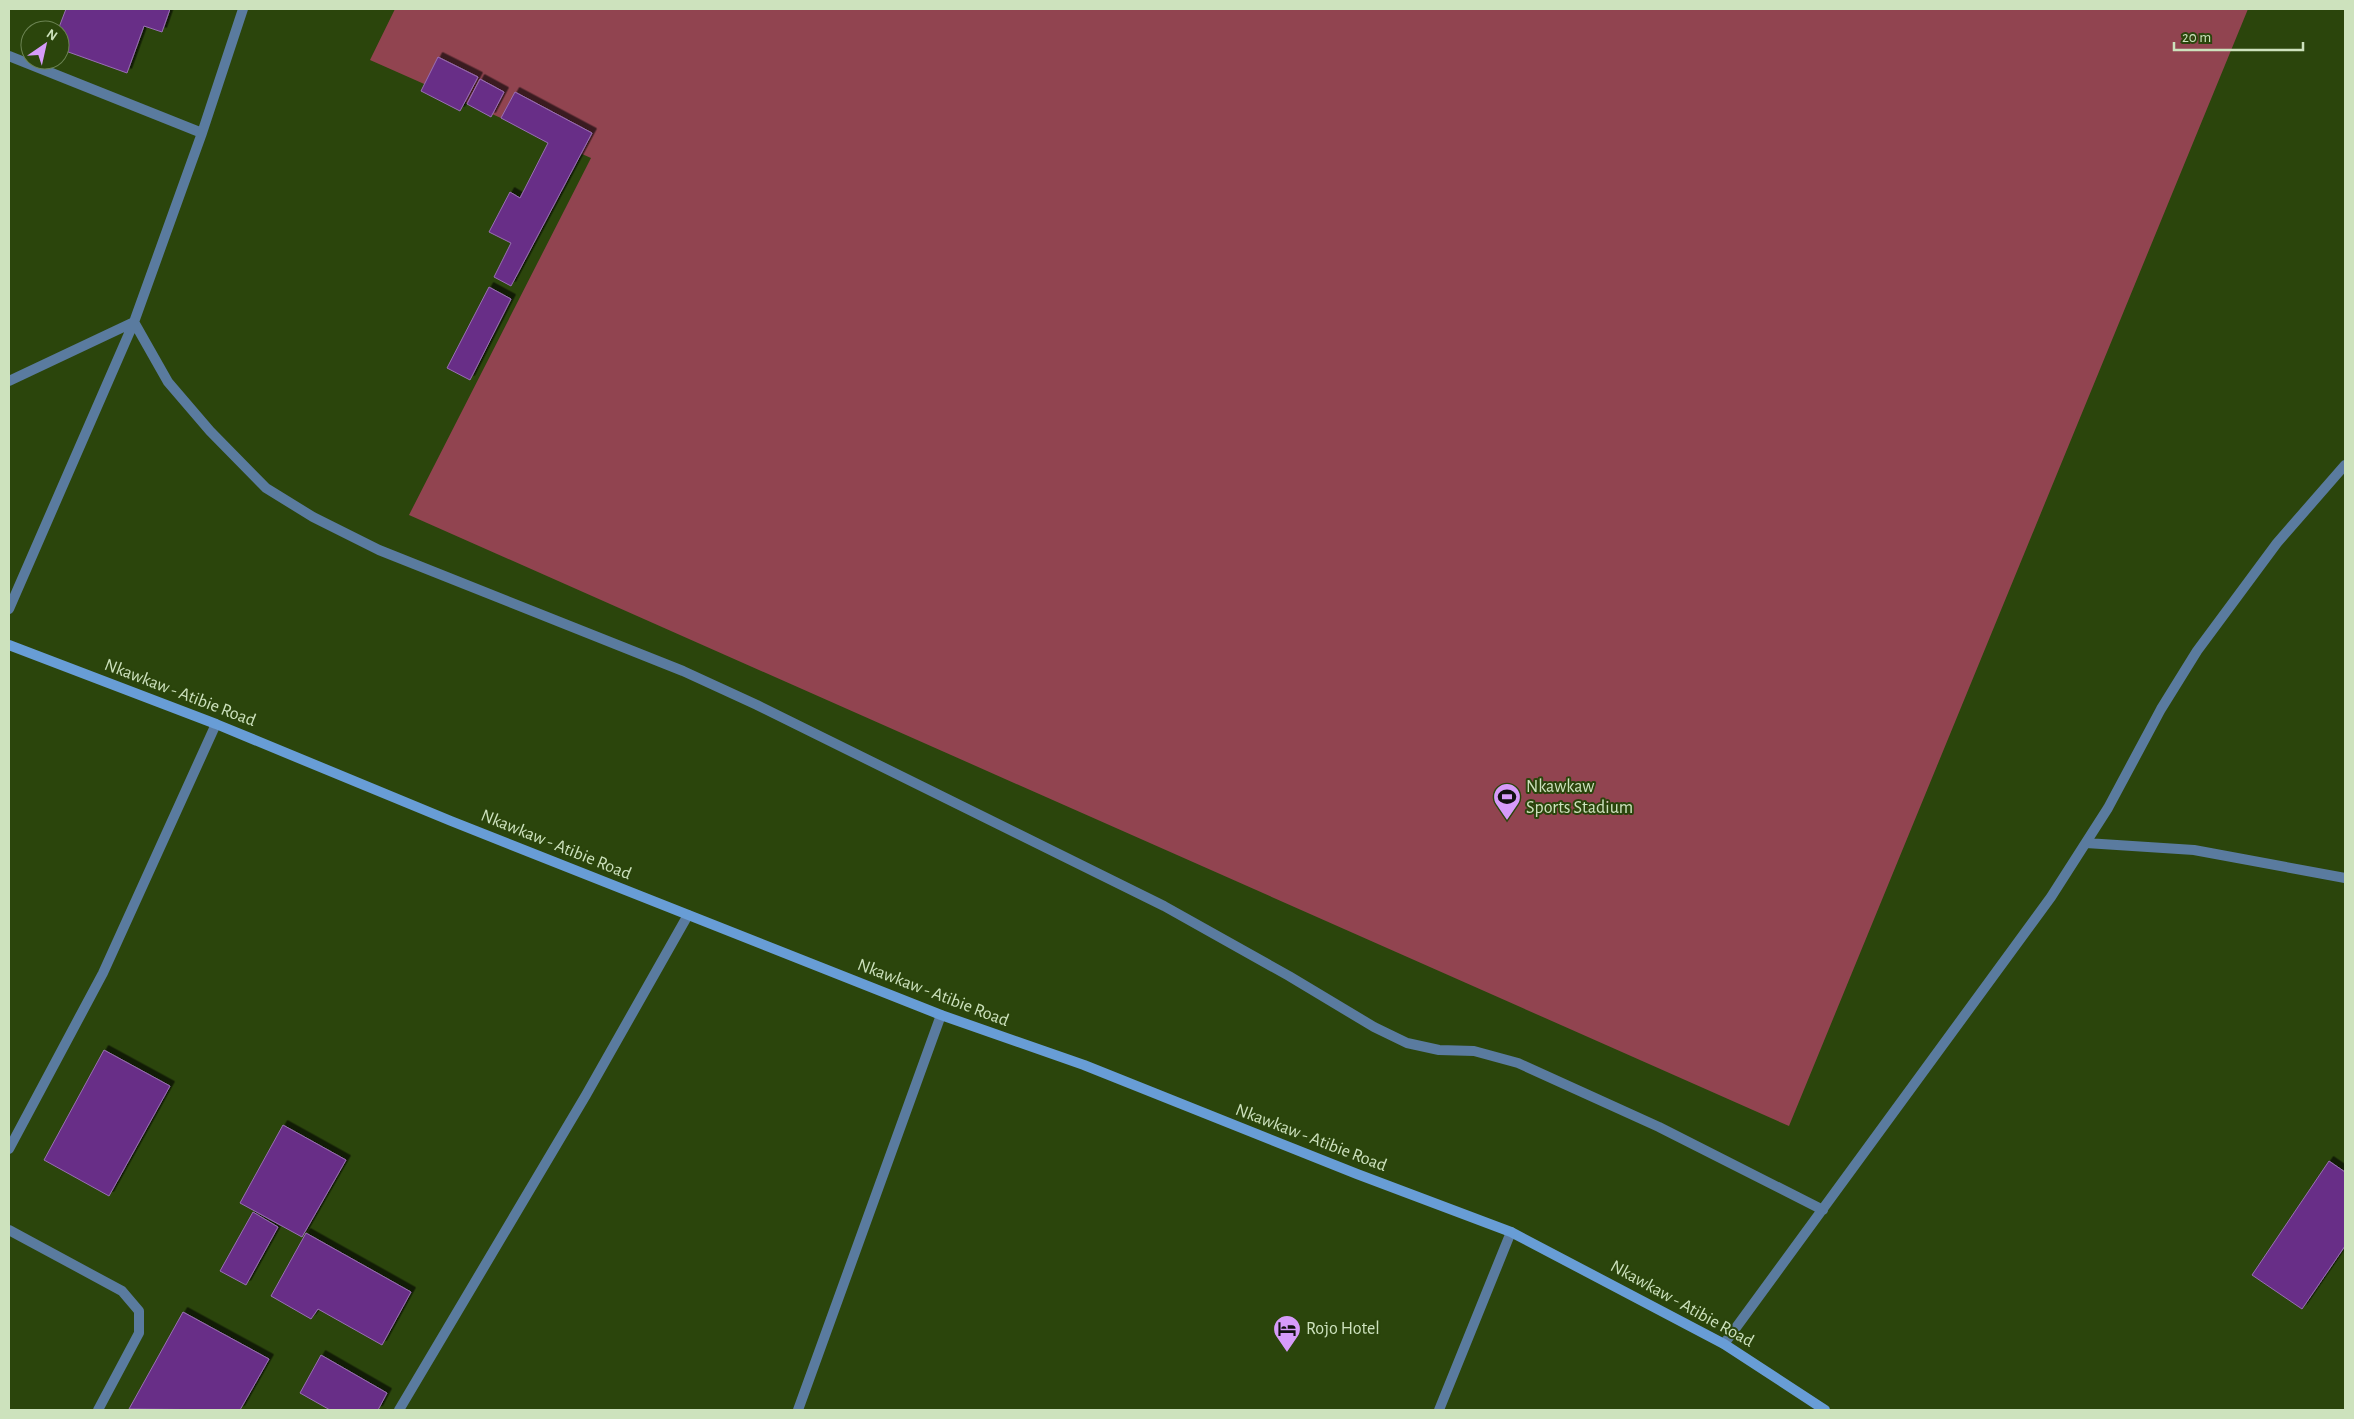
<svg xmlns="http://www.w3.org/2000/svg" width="2354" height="1419" font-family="'Alegreya Sans',sans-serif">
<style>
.green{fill:#914450}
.building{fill:#682d87;stroke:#9970b4;filter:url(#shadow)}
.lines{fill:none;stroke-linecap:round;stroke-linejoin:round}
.minor{stroke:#5a7b9f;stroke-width:10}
.secondary{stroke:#689dd6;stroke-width:10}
.labels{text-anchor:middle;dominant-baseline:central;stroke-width:4;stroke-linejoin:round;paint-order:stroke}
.street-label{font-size:18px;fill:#cde2bd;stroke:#2b450c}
.poi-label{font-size:18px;fill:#cde2bd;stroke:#2b450c;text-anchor:start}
</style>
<defs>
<filter id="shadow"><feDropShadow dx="4.5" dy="-4.5" stdDeviation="0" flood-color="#0009"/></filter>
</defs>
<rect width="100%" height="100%" fill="#2b450c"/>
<!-- green -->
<path class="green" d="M395 9H2248L1789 1126 409 515 591 158 370 60Z"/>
<!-- building -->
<path class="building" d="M66 9H170L162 32 144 26 127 73 60 49V30H58Z
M438 57 478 77 460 111 421 91Z
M480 79 504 92 491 117 467 104Z
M515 92 592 133 511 286 494 277 511 243 489 232 510 192 520 198 548 143 501 118Z
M489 287 511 299 470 380 447 368Z
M104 1050 170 1086 109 1196 44 1160Z
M283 1125 346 1160 302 1237 240 1203Z
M2329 1161 2345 1172V1246L2302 1309 2252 1275Z
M253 1212 278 1227 246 1285 220 1271Z
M306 1233 411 1292 382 1345 318 1309 311 1319 271 1296Z
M183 1312 269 1359 240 1410 129 1409Z
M321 1355 387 1393 378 1410H330L300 1393Z"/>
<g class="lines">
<!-- minor -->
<path class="minor" d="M9 56 202 133
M134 322 168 382 210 431 266 488 313 517 379 550 683 671 757 705 1164 906 1289 976 1374 1027 1407 1043 1439 1050 1474 1051 1518 1063 1659 1127 1823 1210
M9 381 134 322 202 133 243 9
M9 609 134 322
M2086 843 2194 850 2345 878
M9 1149 103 973 216 724
M9 1230 122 1291 139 1311V1333L98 1410
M1724 1344 2051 897 2108 808 2161 709 2197 651 2277 543 2345 465
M399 1410 586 1095 688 915
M798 1410 941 1015
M1439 1410 1511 1232"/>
<!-- secondary -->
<path class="secondary" d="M9 645 216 724 451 821 941 1015 1084 1065 1357 1174 1511 1232 1724 1344 1825 1410"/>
</g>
<!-- icons -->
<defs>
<symbol id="stadium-pin" viewBox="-11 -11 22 30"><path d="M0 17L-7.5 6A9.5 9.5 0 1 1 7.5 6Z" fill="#d69bfa" stroke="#2b450c"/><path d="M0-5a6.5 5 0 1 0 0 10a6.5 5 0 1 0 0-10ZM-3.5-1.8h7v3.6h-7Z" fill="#111"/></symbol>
<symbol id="hotel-pin" viewBox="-11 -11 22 30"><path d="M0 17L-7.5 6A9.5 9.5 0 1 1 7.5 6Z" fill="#d69bfa" stroke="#2b450c"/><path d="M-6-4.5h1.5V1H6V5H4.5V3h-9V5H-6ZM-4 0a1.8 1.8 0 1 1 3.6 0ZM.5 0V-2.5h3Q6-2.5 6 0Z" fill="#111"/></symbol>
</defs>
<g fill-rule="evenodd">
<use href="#stadium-pin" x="1491" y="781" width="32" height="43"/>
<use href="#hotel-pin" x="1271" y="1313" width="32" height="43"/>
</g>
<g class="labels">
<!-- street labels -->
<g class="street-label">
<text transform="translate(180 693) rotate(21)">Nkawkaw - Atibie Road</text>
<text transform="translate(556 845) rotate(22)">Nkawkaw - Atibie Road</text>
<text transform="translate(933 993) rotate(21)">Nkawkaw - Atibie Road</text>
<text transform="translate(1311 1138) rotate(21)">Nkawkaw - Atibie Road</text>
<text transform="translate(1682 1304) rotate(29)">Nkawkaw - Atibie Road</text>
</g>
<!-- poi labels -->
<g class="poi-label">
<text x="1526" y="787">Nkawkaw<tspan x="1526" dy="21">Sports Stadium</tspan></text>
<text x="1306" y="1329">Rojo Hotel</text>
</g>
</g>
<!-- border -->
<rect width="2354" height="1419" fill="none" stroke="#cde2bd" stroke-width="20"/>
<!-- north arrow -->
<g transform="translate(45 45) rotate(34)"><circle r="24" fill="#2b450c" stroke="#6c8453"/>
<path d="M0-4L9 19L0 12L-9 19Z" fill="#d69bfa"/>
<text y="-8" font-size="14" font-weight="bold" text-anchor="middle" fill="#cde2bd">N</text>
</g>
<!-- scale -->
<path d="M2174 42v8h129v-8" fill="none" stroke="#cde2bd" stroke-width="2.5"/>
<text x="2182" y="42" font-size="15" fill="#cde2bd" stroke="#2b450c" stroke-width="4" paint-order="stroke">20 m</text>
</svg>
